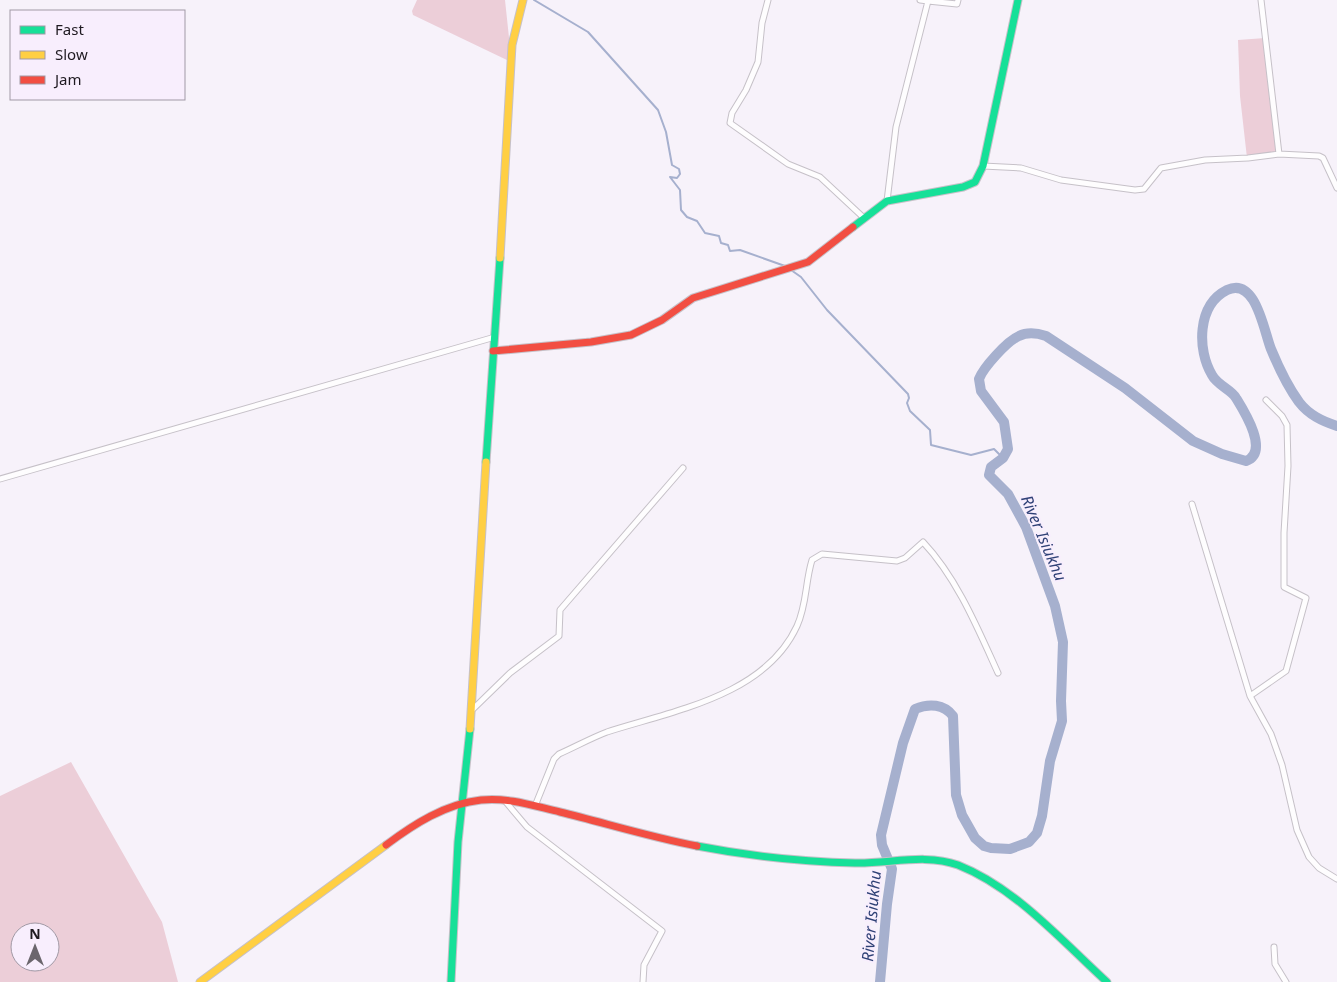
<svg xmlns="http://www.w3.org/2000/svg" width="1337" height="982" font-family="'Noto Sans',sans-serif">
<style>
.forest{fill:#ecced8;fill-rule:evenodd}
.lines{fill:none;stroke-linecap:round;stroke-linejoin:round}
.stream{stroke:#a6b0ce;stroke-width:2}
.river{stroke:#a6b0ce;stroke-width:10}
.street-casing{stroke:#c6c1c8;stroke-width:7}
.fast-casing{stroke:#c6c1c8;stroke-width:9}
.slow-casing{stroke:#c6c1c8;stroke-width:9}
.jam-casing{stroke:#c6c1c8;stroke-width:9}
.street{stroke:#fefdfe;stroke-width:5}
.fast{stroke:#16e098;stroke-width:7}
.slow{stroke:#ffcf43;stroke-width:7}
.jam{stroke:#f24e42;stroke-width:7}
.labels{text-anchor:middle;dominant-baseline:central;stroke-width:4;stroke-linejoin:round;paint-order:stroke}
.water-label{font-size:16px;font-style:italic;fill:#2f4176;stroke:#f8eefd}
</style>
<rect width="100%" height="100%" fill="#f7f2fa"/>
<!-- forest -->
<path class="forest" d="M417 0H505L510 47 509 61 413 15 412 11Z
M1265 38 1278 154 1247 158 1240 96 1238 40Z
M71 762 162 922 178 982H0V796ZM20 932H50V962H20Z"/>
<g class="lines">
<!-- stream -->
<path class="stream" d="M534 0 588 32 658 110 666 132 672 165 679 169 680 174 677 178 670 177 680 190 681 210 687 217 697 221 705 233 719 236 721 243 728 245 730 251 740 250 785 266
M791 270 801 277 827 310 908 394 909 398 907 403 910 411 930 430 931 445 971 455 994 449 1003 458"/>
<!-- river -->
<path class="river" d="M880 982 887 904 892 869 882 845 881 835 903 743 915 709C929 703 944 704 953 716L956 795 962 815 975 838 984 846 991 848 1010 849 1029 842 1037 833 1042 816 1050 761 1062 721 1061 701 1063 642 1055 606 1026 527 1008 494 989 475 991 467 1003 458 1008 449 1004 422 981 391 979 379C983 368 1007 341 1019 336 1027 332 1037 333 1046 336L1125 388 1193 441 1222 454 1246 461C1270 452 1244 411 1236 398 1232 390 1217 385 1212 375 1197 350 1197 305 1227 290 1256 276 1264 332 1271 349 1278 366 1288 387 1299 402 1309 415 1322 421 1337 426"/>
<defs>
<path id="street" d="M768 0 762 23 758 62 746 90 732 113 730 123 788 164 820 177 864 218
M928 1 957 4 958 0
M1279 154 1319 156 1323 158 1337 188
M983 166 1021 168 1061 180 1135 190 1144 189 1161 168 1205 160 1248 158 1279 154 1261 0
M887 201 896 127 928 1 920 0
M0 479 495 337
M1192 504 1250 696 1271 734 1282 765 1297 830 1309 857 1319 868 1337 879
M1250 696 1286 671 1306 598 1284 587V533L1288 466 1287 425 1282 416 1266 400
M471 711 510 673 559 636 560 610 683 468
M505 801 527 827 662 931 644 965 643 982
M535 806 554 759 559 754C575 747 591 738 607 732 672 711 765 696 797 626 807 604 805 583 812 560L822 554 897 561 905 558 923 542C957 578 978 629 998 673
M1274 947 1275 964 1286 982"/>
<path id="fast" d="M853 227 887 201 963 187 975 182 983 166 1018 0
M486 462 500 258
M697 846C749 856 802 862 855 863 888 864 926 853 958 865 1016 888 1062 941 1107 982
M451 982 458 842 470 729"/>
<path id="slow" d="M500 258 512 45 523 0
M470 729 486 462
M200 982 386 845"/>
<path id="jam" d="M493 351 591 342 631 335 662 320 693 298 808 262 853 227
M386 845C414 824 445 804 481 800 508 797 534 806 560 812 605 823 650 837 697 846"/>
</defs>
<!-- street casing -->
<use href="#street" class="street-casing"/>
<!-- fast casing -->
<use href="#fast" class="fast-casing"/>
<!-- slow casing -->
<use href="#slow" class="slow-casing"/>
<!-- jam casing -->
<use href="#jam" class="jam-casing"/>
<!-- street -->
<use href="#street" class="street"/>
<!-- fast -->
<use href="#fast" class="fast"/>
<!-- slow -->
<use href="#slow" class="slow"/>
<!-- jam -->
<use href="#jam" class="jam"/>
</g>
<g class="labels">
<!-- water labels -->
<g class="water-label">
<text transform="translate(1044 538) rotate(67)">River Isiukhu</text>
<text transform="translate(871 916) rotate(-85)">River Isiukhu</text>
</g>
</g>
<!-- legend -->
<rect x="10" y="10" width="175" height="90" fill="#f8eefd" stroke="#a199a5"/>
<rect x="20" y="26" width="25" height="8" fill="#16e098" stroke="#a199a5"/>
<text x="55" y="35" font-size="15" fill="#1f1a21">Fast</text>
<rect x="20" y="51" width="25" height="8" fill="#ffcf43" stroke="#a199a5"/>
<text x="55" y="60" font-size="15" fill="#1f1a21">Slow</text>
<rect x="20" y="76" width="25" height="8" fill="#f24e42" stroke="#a199a5"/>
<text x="55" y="85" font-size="15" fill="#1f1a21">Jam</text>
<!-- north arrow -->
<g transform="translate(35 947)"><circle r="24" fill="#f8eefd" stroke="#a199a5"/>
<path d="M0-4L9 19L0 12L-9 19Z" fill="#6b666d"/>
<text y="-8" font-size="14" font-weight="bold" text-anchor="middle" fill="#1f1a21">N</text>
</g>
</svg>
